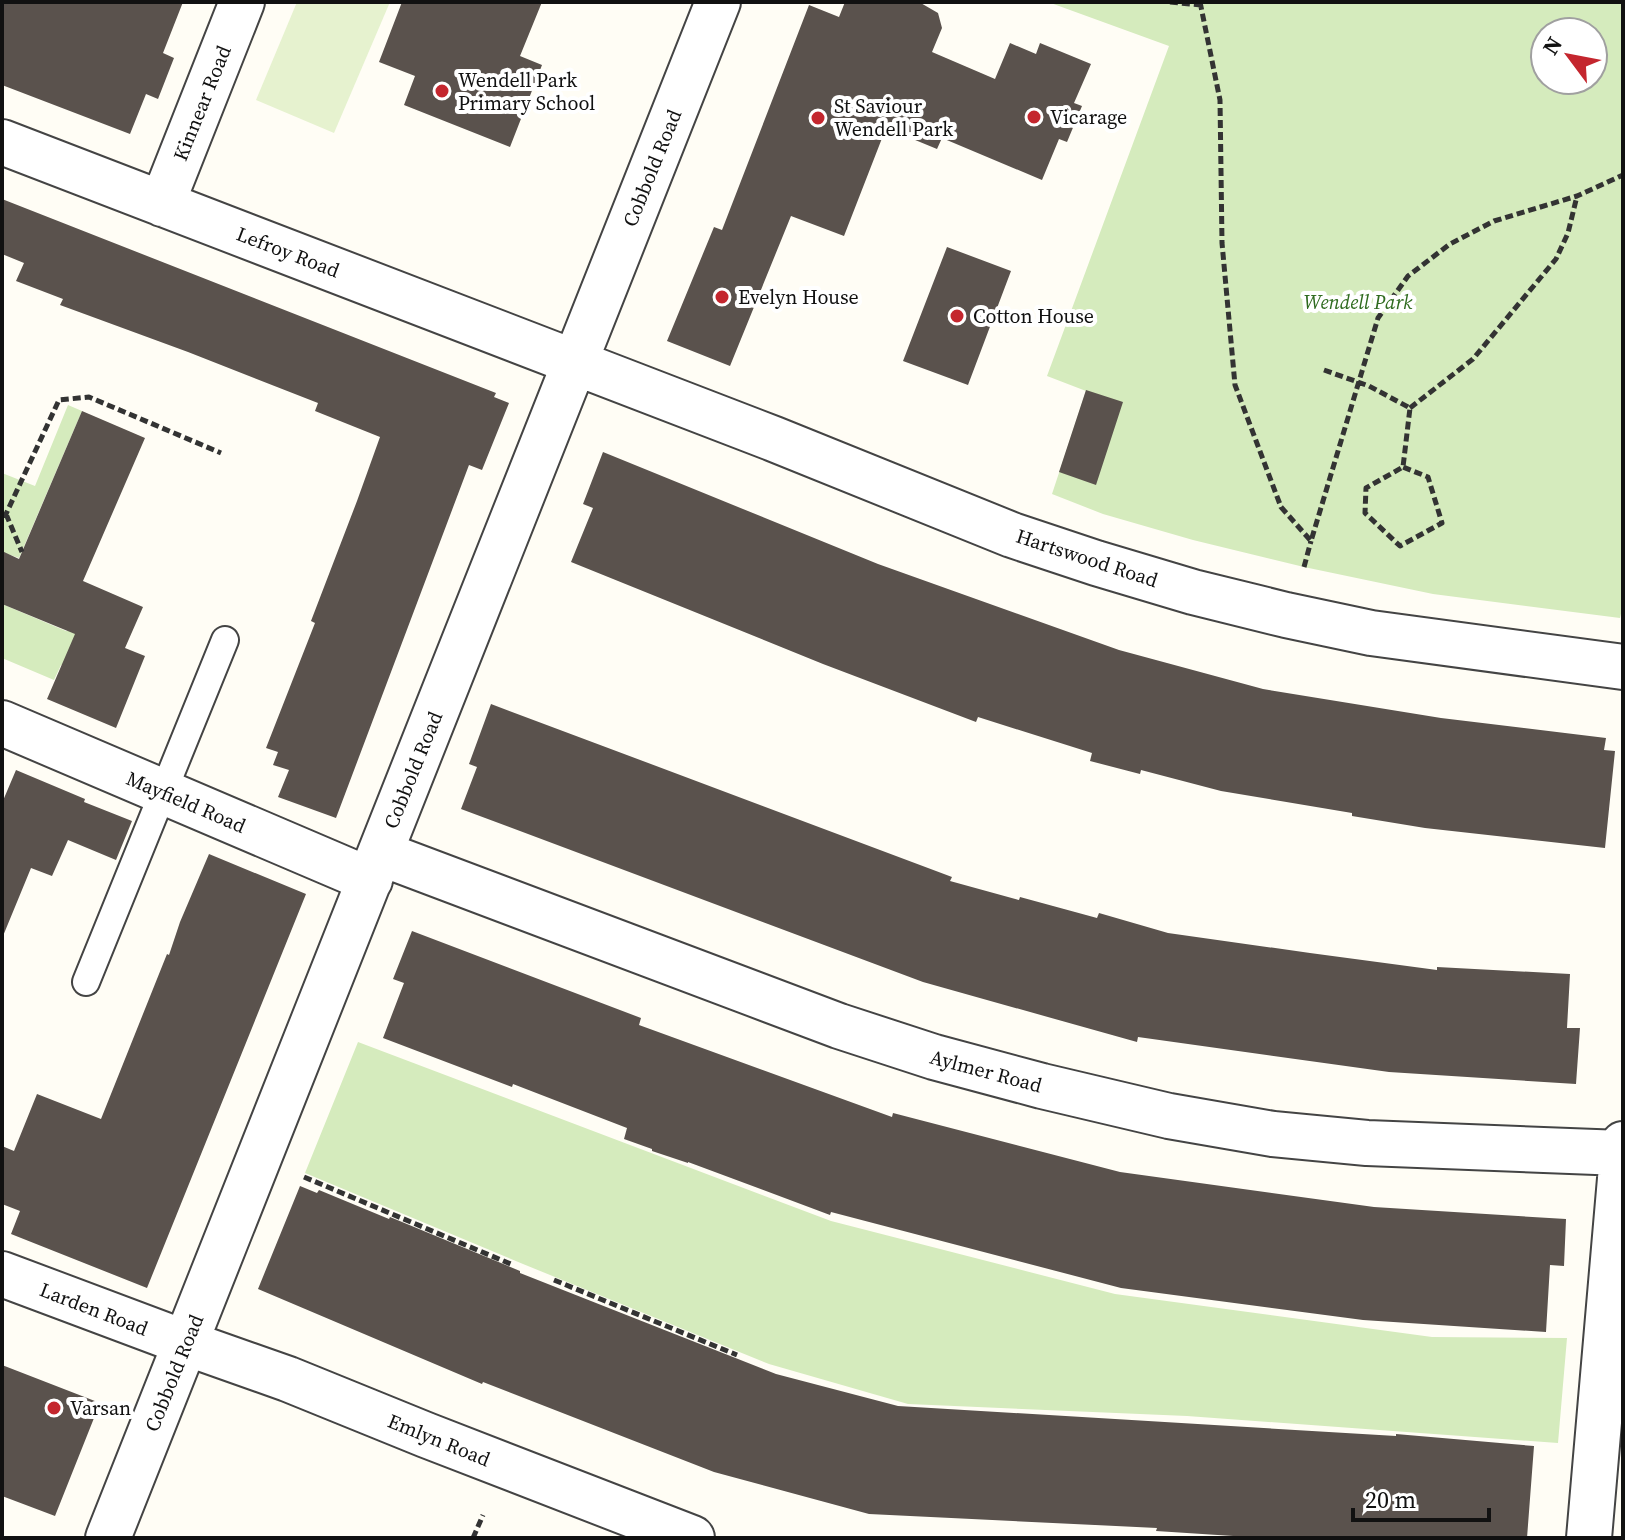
<svg xmlns="http://www.w3.org/2000/svg" width="1625" height="1540" font-family="'Source Serif 4',serif">
<style>
.green{fill:#d5ebbd;fill-rule:evenodd}
.pitch{fill:#e6f2cf}
.building{fill:#5a524d}
.lines{fill:none;stroke-linecap:round;stroke-linejoin:round}
.lane-casing{stroke:#444;stroke-width:30}
.street-casing{stroke:#444;stroke-width:48}
.path{stroke:#333;stroke-width:5;stroke-dasharray:8 4;stroke-linecap:butt}
.lane{stroke:#fff;stroke-width:26}
.street{stroke:#fff;stroke-width:44}
.poi-dot{fill:#c4262e;stroke:#fff;stroke-width:3}
.labels{text-anchor:middle;dominant-baseline:central;stroke-width:8;stroke-linejoin:round;paint-order:stroke}
.poi-label{font-size:20px;fill:#111;stroke:#fff;text-anchor:start}
.street-label{font-size:20px;fill:#111;stroke:#fff}
.park-label{font-size:20px;font-style:italic;fill:#2f6b1f;stroke:#fff}
</style>
<rect width="100%" height="100%" fill="#fffdf5"/>
<!-- green -->
<path class="green" d="M1048 2H1623V605L1620 618 1433 594 1304 567 1193 540 1103 514 1052 494 1086 391 1047 376 1169 46ZM1545 32H1593V80H1545Z
M68 405 82 411 19 558 2 552V473L35 486Z
M2 604 66 631H86L70 669 61 665 54 680 2 658Z
M358 1042 831 1221 1115 1294 1432 1337 1567 1338 1558 1443 1187 1416 908 1404 769 1364 523 1264 305 1173Z"/>
<!-- pitch -->
<path class="pitch" d="M297 2H390L334 133 256 100Z"/>
<!-- building -->
<path class="building" d="M2 2H183L163 53 174 58 158 99 146 94 130 134 2 85Z
M402 2H542L520 56 542 65 510 147 404 105 415 76 379 62Z
M845 2H919L938 13 942 28 932 52 995 79 1010 43 1036 54 1040 43 1091 64 1074 103 1082 106 1067 142 1059 139 1042 180 942 138 937 149 886 128 844 236 791 216 730 366 667 341 714 227 722 230 809 5 839 17Z
M2 199 496 393 494 397 509 403 482 470 469 465 336 818 278 797 289 770 273 765 278 752 266 748 315 623 311 621 357 501 380 437 315 411 318 403 188 352 60 305 63 299 16 281 24 263 2 254Z
M947 247 1011 271 968 385 903 361Z
M1086 390 1123 402 1096 485 1059 472Z
M82 411 145 438 83 581 143 607 125 648 145 656 116 728 47 699 75 634 2 604V551L19 559Z
M603 452 878 564 1119 650 1263 689 1441 718 1606 738 1604 750 1615 751 1605 848 1425 828 1352 816V813L1221 791 1141 770 1140 774 1090 761 1092 753 978 717 976 722 823 664 571 562 593 508 583 504Z
M491 704 952 877 950 881 1019 900 1020 897 1097 918 1099 913 1168 933 1310 953 1437 970V967L1570 974 1567 1028H1580L1576 1084 1389 1072 1138 1037 1137 1042 923 982 461 809 477 767 469 764Z
M16 770 85 799 84 802 132 821 116 860 68 840 52 876 31 868 3 936 2 803Z
M209 854 306 894 147 1288 11 1234 20 1211 2 1204V1146L14 1151 37 1094 101 1119 167 954 169 955 180 922Z
M412 931 641 1018 639 1025 892 1117 893 1113 1120 1172 1374 1207 1566 1219 1564 1266 1550 1265 1546 1332 1363 1320 1121 1288 831 1212 830 1215 688 1162V1163L652 1151V1149L624 1139 627 1128 513 1084 512 1087 383 1038 404 983 393 979Z
M300 1186 317 1193 319 1190 389 1219 390 1217 520 1271V1273L776 1374 898 1406 1396 1436V1434L1534 1446 1527 1538H1264L1156 1531 1157 1528 869 1514 714 1472 483 1382 482 1384 258 1289Z
M2 1365 100 1403 55 1516 2 1496Z"/>
<g class="lines">
<defs>
<path id="lane" d="M86 982 225 640"/>
<path id="street" d="M2 142 774 439 1012 535 1096 563 1193 592 1286 615 1371 633 1623 667
M162 204 242 2
M2 723 370 880
M380 853 839 1026 934 1057 1042 1086 1169 1116 1273 1134 1367 1143 1622 1153
M2 1274 186 1343 288 1379 426 1435 692 1538
M108 1538 718 2
M1589 1538 1623 1144"/>
</defs>
<!-- lane casing -->
<use href="#lane" class="lane-casing"/>
<!-- street casing -->
<use href="#street" class="street-casing"/>
<!-- path -->
<path class="path" d="M1170 2 1201 5
M1200 2 1220 100 1222 243 1235 385 1281 507 1311 541 1378 318 1408 276 1450 244 1494 221 1577 196 1623 175
M1324 370 1369 386 1410 408 1403 467 1366 488 1365 513 1400 546 1442 523 1428 477 1403 467
M1410 408 1473 359 1556 259 1568 233 1577 196
M6 514 22 552
M2 516 6 514 59 400 89 397 221 453
M1304 567 1311 541
M304 1177 513 1265
M554 1280 737 1355
M473 1538 483 1515"/>
<!-- lane -->
<use href="#lane" class="lane"/>
<!-- street -->
<use href="#street" class="street"/>
</g>
<!-- markers -->
<g class="poi-dot">
<circle cx="442" cy="91" r="8"/>
<circle cx="1034" cy="117" r="8"/>
<circle cx="818" cy="118" r="8"/>
<circle cx="722" cy="297" r="8"/>
<circle cx="957" cy="316" r="8"/>
<circle cx="54" cy="1408" r="8"/>
</g>
<g class="labels">
<!-- poi labels -->
<g class="poi-label">
<text x="458" y="80">Wendell Park<tspan x="458" dy="23">Primary School</tspan></text>
<text x="834" y="106">St Saviour<tspan x="834" dy="23">Wendell Park</tspan></text>
<text x="1050" y="117">Vicarage</text>
<text x="738" y="297">Evelyn House</text>
<text x="973" y="316">Cotton House</text>
<text x="70" y="1408">Varsan</text>
</g>
<!-- street labels -->
<g class="street-label">
<text transform="translate(202 103) rotate(-68)">Kinnear Road</text>
<text transform="translate(652 168) rotate(-68)">Cobbold Road</text>
<text transform="translate(288 252) rotate(21)">Lefroy Road</text>
<text transform="translate(1087 558) rotate(18)">Hartswood Road</text>
<text transform="translate(413 770) rotate(-68)">Cobbold Road</text>
<text transform="translate(186 802) rotate(23)">Mayfield Road</text>
<text transform="translate(986 1071) rotate(15)">Aylmer Road</text>
<text transform="translate(94 1309) rotate(21)">Larden Road</text>
<text transform="translate(174 1373) rotate(-68)">Cobbold Road</text>
<text transform="translate(439 1440) rotate(22)">Emlyn Road</text>
</g>
<!-- park labels -->
<g class="park-label">
<text x="1358" y="302">Wendell Park</text>
</g>
</g>
<!-- border -->
<rect width="1625" height="1540" fill="none" stroke="#111111" stroke-width="8"/>
<!-- north arrow -->
<g transform="translate(1569 56) rotate(302)"><circle r="38" fill="#ffffff" stroke="#a0a0a0" stroke-width="2"/>
<path d="M0-6L14 30L0 20L-14 30Z" fill="#c4262e"/>
<text y="-12" font-size="22" font-weight="bold" text-anchor="middle" fill="#111111">N</text>
</g>
<!-- scale -->
<path d="M1353 1508v12h136v-12" fill="none" stroke="#111111" stroke-width="4"/>
<text x="1365" y="1508" font-size="24" fill="#111111" stroke="#ffffff" stroke-width="6" paint-order="stroke">20 m</text>
</svg>
